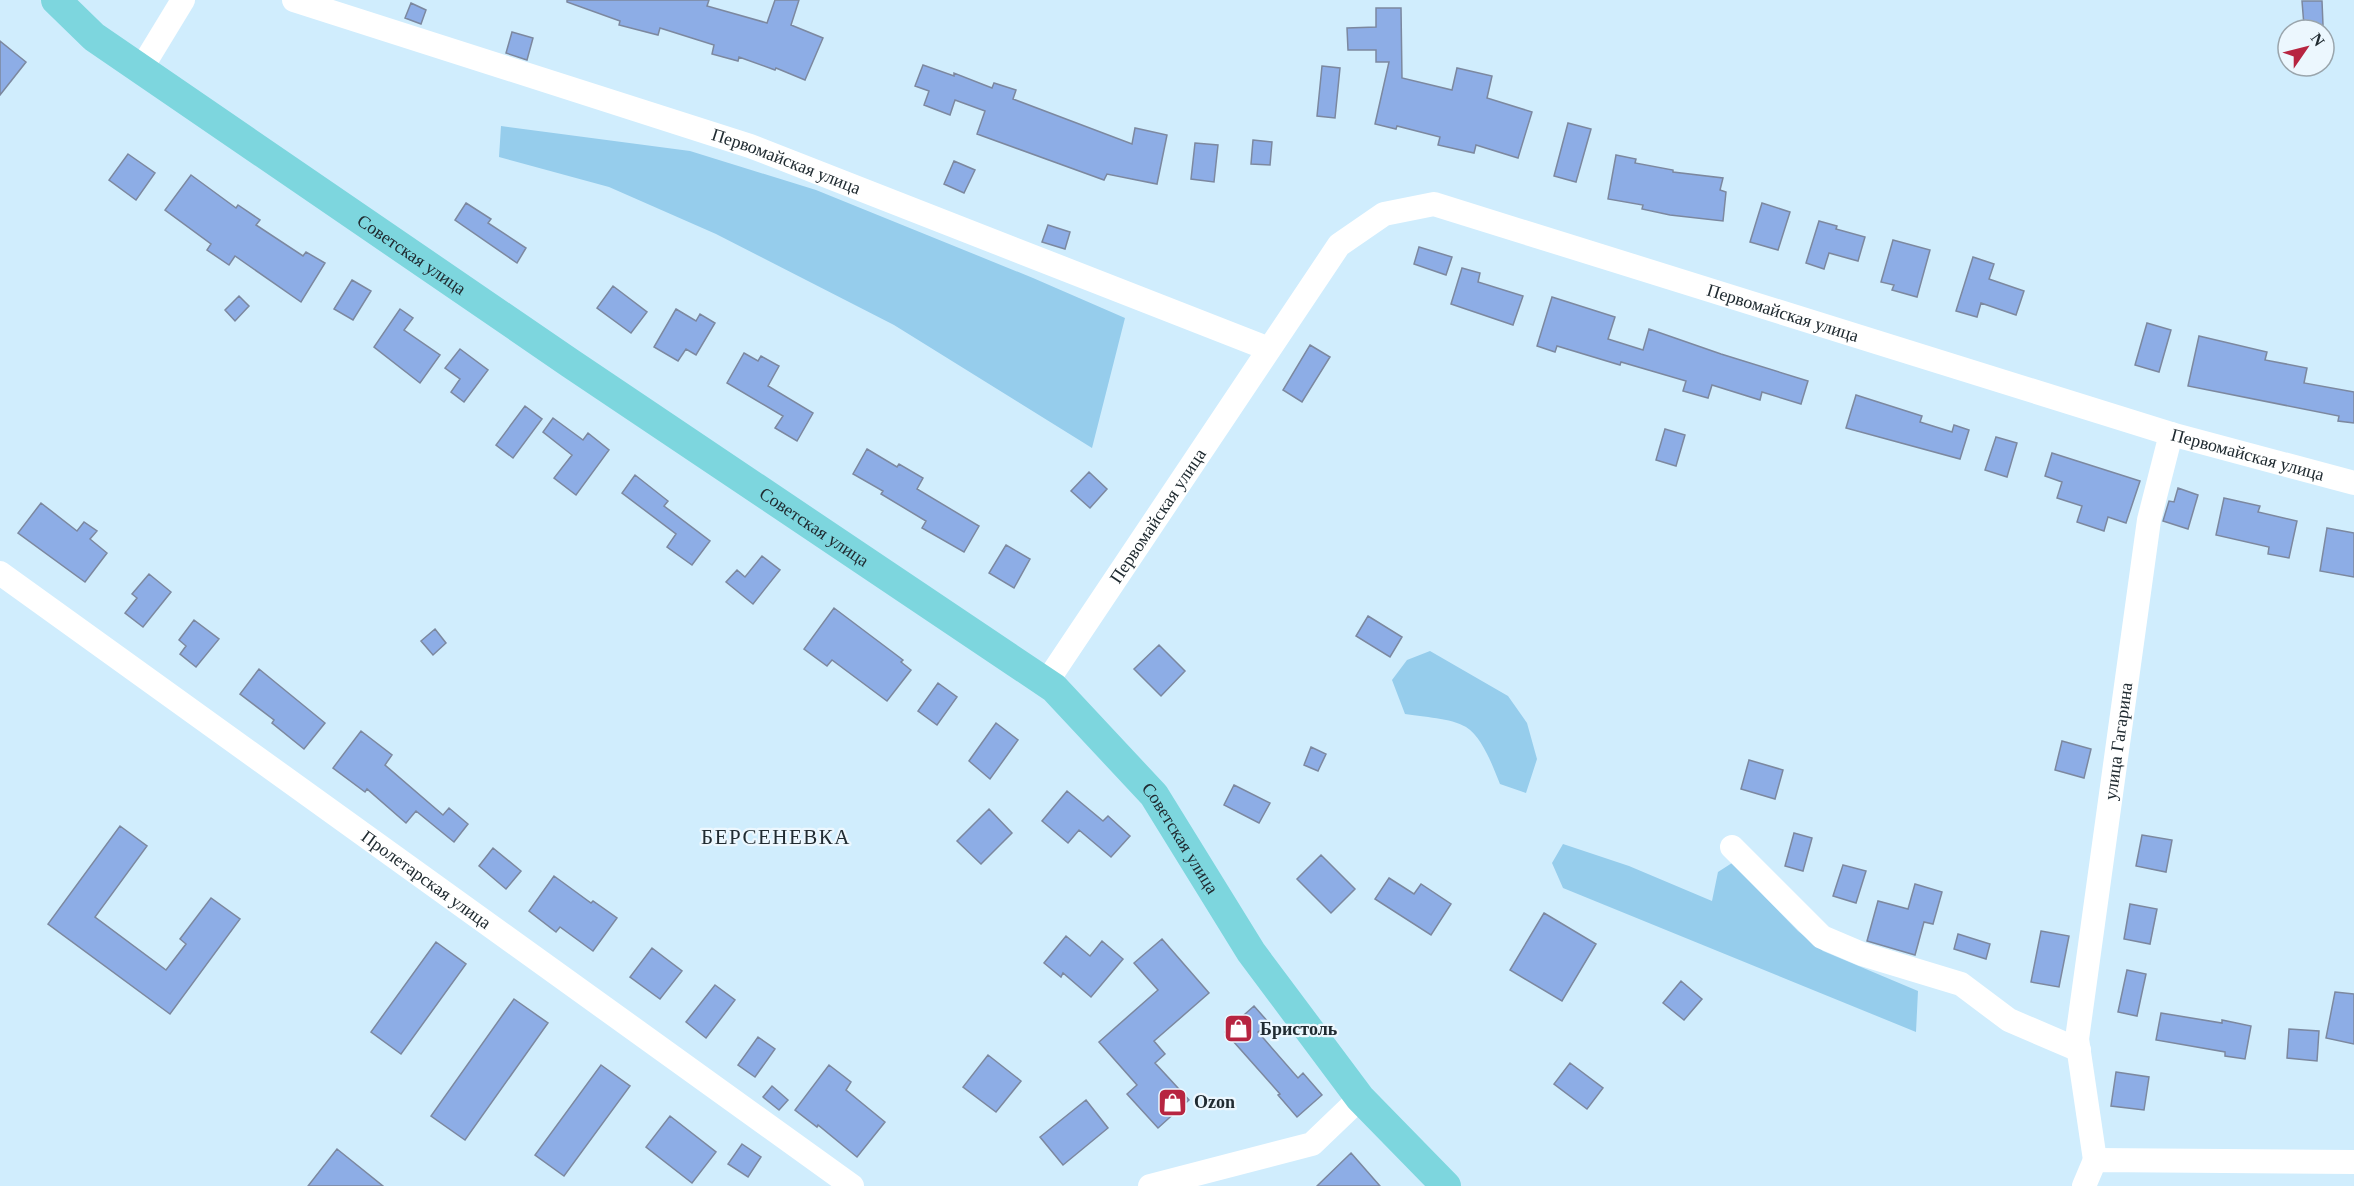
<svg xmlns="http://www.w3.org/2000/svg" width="2354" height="1186" font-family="Georgia,serif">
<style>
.green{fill:#96cdec}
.building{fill:#8dade6;stroke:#7c889f;stroke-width:1.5}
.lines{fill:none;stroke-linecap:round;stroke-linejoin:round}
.minor{stroke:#fff;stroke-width:24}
.major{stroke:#7dd6de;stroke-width:30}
.labels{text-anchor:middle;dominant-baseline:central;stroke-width:4.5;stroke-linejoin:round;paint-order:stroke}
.street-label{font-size:18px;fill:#202b31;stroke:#ecf7fe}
.poi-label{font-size:18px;font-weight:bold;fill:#202b31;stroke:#ecf7fe;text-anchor:start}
.quarter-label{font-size:21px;letter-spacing:1.5px;fill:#202b31;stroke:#ecf7fe}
</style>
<rect width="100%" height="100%" fill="#d0edfd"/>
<!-- green -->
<path class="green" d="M501 126 690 151 816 190 1033 278 1125 318 1092 448 894 325 716 234 609 187 499 157Z
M1430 651 1508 696 1527 723 1537 759 1526 793 1500 784C1493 767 1483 738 1466 727 1451 718 1423 717 1405 714L1392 680 1407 660Z
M1563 844 1629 866 1712 901 1718 872 1732 863 1798 931 1823 951 1918 991 1916 1032 1563 888 1552 863Z"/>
<!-- building -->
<path class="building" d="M567 0H709L707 6 767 23 775 0H799L791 25 823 38 805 80 776 68 775 70 739 57 738 61 712 54 714 45 660 28 658 35 619 25 620 21 567 2Z
M2302 1H2322L2323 25 2304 26Z
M411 3 426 10 421 24 405 18Z
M1376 8H1401L1402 78 1452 90 1457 68 1492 76 1487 98 1532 112 1518 158 1476 145 1474 153 1438 145 1440 137 1397 126 1396 129 1375 124 1389 62H1376V50H1348L1347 28 1376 27Z
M512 32 533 38 527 60 506 53Z
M0 41 26 62 0 95Z
M923 65 954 76V73L992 88 994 83 1016 90 1013 99 1132 144 1135 128 1167 135 1157 184 1107 174 1104 180 977 134 985 111 955 100 950 115 924 105 929 91 915 86Z
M1322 66 1340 68 1335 118 1317 116Z
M1568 123 1591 129 1576 182 1554 176Z
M1253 140 1272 142 1270 165 1251 164Z
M1195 143 1218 145 1214 182 1191 179Z
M128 154 155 173 136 200 109 180Z
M1616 155 1636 159 1635 163 1673 170V172L1723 178 1720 190 1726 192 1723 221 1670 215 1642 209 1643 205 1608 199Z
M954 161 975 170 964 193 944 184Z
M191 175 236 208 238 205 260 220 256 225 303 256 306 252 325 263 301 302 235 256 229 265 207 250 211 244 165 210Z
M466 203 491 219 488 223 526 248 517 263 455 220Z
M1762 203 1790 212 1778 250 1750 242Z
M1819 221 1837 226 1836 229 1865 237 1858 261 1829 253 1824 269 1806 263Z
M1048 225 1070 232 1065 249 1042 242Z
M1893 240 1930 250 1917 297 1892 290 1894 285 1881 282Z
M1419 247 1452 257 1446 275 1414 264Z
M1973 257 1994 264 1989 279 2024 291 2016 315 1981 303 1977 317 1956 311Z
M1462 268 1480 273 1478 282 1523 296 1513 325 1451 304Z
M352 280 371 291 353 320 334 309Z
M613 286 647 312 631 333 597 308Z
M239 296 249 306 235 321 225 310Z
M1552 297 1615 317 1608 339 1643 350 1649 329 1721 354 1808 381 1801 404 1762 392 1760 400 1712 385 1708 398 1683 391 1686 381 1621 362 1620 365 1557 346 1555 352 1537 346Z
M400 309 413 318 404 330 440 355 420 383 374 347Z
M676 309 696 321 700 314 715 323 696 355 686 349 678 361 654 347Z
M2147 323 2171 330 2159 372 2135 365Z
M2199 336 2267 352 2265 360 2307 368 2304 383 2354 392V423L2338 421 2339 416 2188 386Z
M1310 345 1330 357 1302 402 1283 390Z
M460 349 488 370 464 402 451 392 460 379 445 368Z
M744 353 758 361 761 356 779 366 768 386 813 413 797 441 775 428 783 416 727 383Z
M1856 395 1922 416 1920 422 1952 432 1954 425 1969 430 1960 459 1846 428Z
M525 406 542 419 513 458 496 445Z
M553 418 583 440 588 433 609 450 576 495 554 478 572 455 543 432Z
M1665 429 1685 435 1676 466 1656 460Z
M1996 437 2017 443 2007 477 1985 470Z
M867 449 897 467 899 464 923 478 917 489 979 526 964 552 922 528 926 521 881 494 883 491 853 474Z
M2052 453 2140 481 2126 523 2108 517 2104 531 2077 522 2082 506 2057 498 2062 482 2045 476Z
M1089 472 1107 489 1090 508 1071 491Z
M635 475 668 501 664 506 710 541 692 565 667 547 676 534 622 493Z
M2178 488 2198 495 2188 529 2163 521 2169 501 2174 502Z
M2224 498 2260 506 2258 512 2297 521 2289 558 2268 554 2269 547 2216 535Z
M41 503 77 531 84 522 97 531 90 539 107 553 85 582 18 533Z
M2327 528 2354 533V577L2320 571Z
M1006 545 1030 559 1014 588 989 573Z
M762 556 780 570 753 604 726 582 737 570 745 577Z
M149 574 171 592 143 627 125 613 137 598 132 594Z
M834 608 903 660 901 662 911 670 887 701 832 660 827 666 804 649Z
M1368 616 1402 637 1390 657 1356 636Z
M194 620 219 639 196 667 180 654 186 646 179 640Z
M435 629 446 643 433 655 421 641Z
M1159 645 1185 671 1161 696 1134 669Z
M259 669 325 723 304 749 272 723 274 720 240 694Z
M938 683 957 697 937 725 918 711Z
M996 723 1018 740 990 779 969 761Z
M361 731 392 755 385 765 443 815 449 808 468 824 454 842 416 811 406 823 367 789 365 792 333 768Z
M2062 741 2091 749 2084 778 2055 770Z
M1311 747 1326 754 1318 771 1304 765Z
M1749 760 1783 770 1775 799 1741 789Z
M1234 785 1270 803 1259 823 1224 805Z
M1067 791 1103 821 1108 816 1130 836 1111 857 1079 830 1068 843 1042 821Z
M989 809 1012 833 981 864 957 841Z
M120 826 147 846 95 917 166 970 186 944 180 939 211 898 240 919 170 1014 48 924Z
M1794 833 1812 838 1803 871 1785 866Z
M2142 835 2172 840 2166 872 2136 866Z
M493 848 521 871 506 889 479 866Z
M1321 855 1355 889 1331 913 1297 879Z
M1843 865 1866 871 1856 903 1833 896Z
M554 876 591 903 593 901 617 918 593 951 560 927 556 932 529 911Z
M1389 878 1414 894 1421 884 1451 904 1431 935 1375 899Z
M1915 884 1942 892 1933 924 1924 922 1915 955 1867 941 1878 901 1908 909Z
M2130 904 2157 909 2150 944 2124 939Z
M1544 913 1596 944 1562 1001 1510 970Z
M2041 931 2069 936 2059 987 2031 982Z
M1958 934 1990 944 1986 959 1954 949Z
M1066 936 1090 956 1102 941 1123 959 1091 997 1063 973 1061 977 1044 963Z
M1162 939 1209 993 1154 1041 1165 1054 1155 1063 1189 1100 1158 1128 1127 1094 1137 1085 1099 1042 1158 990 1134 963Z
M436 942 466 964 401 1054 371 1032Z
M652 948 682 971 660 999 630 977Z
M2127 970 2146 974 2137 1016 2118 1012Z
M1681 981 1702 999 1684 1020 1663 1003Z
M715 985 735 1000 706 1038 686 1022Z
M2335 992 2354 994V1044L2326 1038Z
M514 999 548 1023 465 1140 431 1116Z
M1254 1006 1269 1023 1258 1032 1298 1078 1303 1073 1322 1095 1297 1117 1278 1095 1280 1094 1225 1032Z
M2161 1013 2222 1023V1020L2251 1026 2245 1059 2225 1056V1052L2156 1040Z
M2289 1029 2319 1031 2317 1061 2287 1058Z
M758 1037 775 1049 755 1077 738 1065Z
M988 1055 1021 1081 996 1112 963 1087Z
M1570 1063 1603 1088 1587 1109 1554 1084Z
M601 1065 630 1086 564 1176 535 1155Z
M829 1065 851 1082 846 1090 885 1122 857 1157 818 1125 817 1127 795 1110Z
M2116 1072 2149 1077 2144 1110 2111 1106Z
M772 1086 788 1100 779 1110 763 1097Z
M1086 1100 1108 1128 1063 1165 1040 1137Z
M670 1116 716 1152 692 1183 646 1147Z
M742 1144 761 1157 748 1177 728 1164Z
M337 1149 383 1186H308Z
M1351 1153 1380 1186H1317Z"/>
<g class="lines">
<!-- minor -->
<g class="minor">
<path id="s1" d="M294 0 750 146 1269 349"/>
<path d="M141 69 183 0"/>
<path id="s2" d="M0 573 852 1186"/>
<path id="s3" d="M1046 683 1339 245 1384 214 1434 204 2171 434 2354 483"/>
<path d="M1732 847 1822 937 1862 954 1961 984 2009 1020 2079 1050"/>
<path id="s4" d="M2095 1160 2077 1039 2149 520 2171 434"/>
<path d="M1150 1186 1312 1144 1360 1098"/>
<path d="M2084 1186 2095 1160 2354 1162"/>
</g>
<!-- major -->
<path class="major" id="s5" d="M56 0 94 37 570 363 1054 688 1154 795 1251 952 1360 1098 1446 1186"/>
</g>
<!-- icons -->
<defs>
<symbol id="shop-square" viewBox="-11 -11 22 22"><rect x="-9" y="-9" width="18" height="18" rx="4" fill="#b72541" stroke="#ecf7fe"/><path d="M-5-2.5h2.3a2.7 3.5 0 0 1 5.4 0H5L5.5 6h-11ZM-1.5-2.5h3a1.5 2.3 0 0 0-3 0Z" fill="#fff"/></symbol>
</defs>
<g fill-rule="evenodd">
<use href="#shop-square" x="1222" y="1012" width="33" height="33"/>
<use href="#shop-square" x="1156" y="1086" width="33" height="33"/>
</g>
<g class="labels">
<!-- street labels -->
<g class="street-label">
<text stroke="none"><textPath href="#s1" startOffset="518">Первомайская улица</textPath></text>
<text stroke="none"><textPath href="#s5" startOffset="438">Советская улица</textPath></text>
<text stroke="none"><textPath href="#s3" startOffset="998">Первомайская улица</textPath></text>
<text stroke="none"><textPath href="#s3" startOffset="1484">Первомайская улица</textPath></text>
<text stroke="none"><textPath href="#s3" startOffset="201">Первомайская улица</textPath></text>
<text stroke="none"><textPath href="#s5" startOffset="924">Советская улица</textPath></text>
<text stroke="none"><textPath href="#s4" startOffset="423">улица Гагарина</textPath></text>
<text stroke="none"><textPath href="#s5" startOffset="1410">Советская улица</textPath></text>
<text stroke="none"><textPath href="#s2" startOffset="525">Пролетарская улица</textPath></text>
</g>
<!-- poi labels -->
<g class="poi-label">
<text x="1260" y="1029">Бристоль</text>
<text x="1194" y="1102">Ozon</text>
</g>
<!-- quarter labels -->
<g class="quarter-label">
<text x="776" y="837">БЕРСЕНЕВКА</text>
</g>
</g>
<!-- north arrow -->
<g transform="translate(2306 48) rotate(55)"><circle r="28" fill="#ecf7fe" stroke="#9aa5ac" stroke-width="1.5"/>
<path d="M0-4.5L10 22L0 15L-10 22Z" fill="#b72541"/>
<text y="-9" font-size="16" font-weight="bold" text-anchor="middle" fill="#202b31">N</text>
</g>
</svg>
